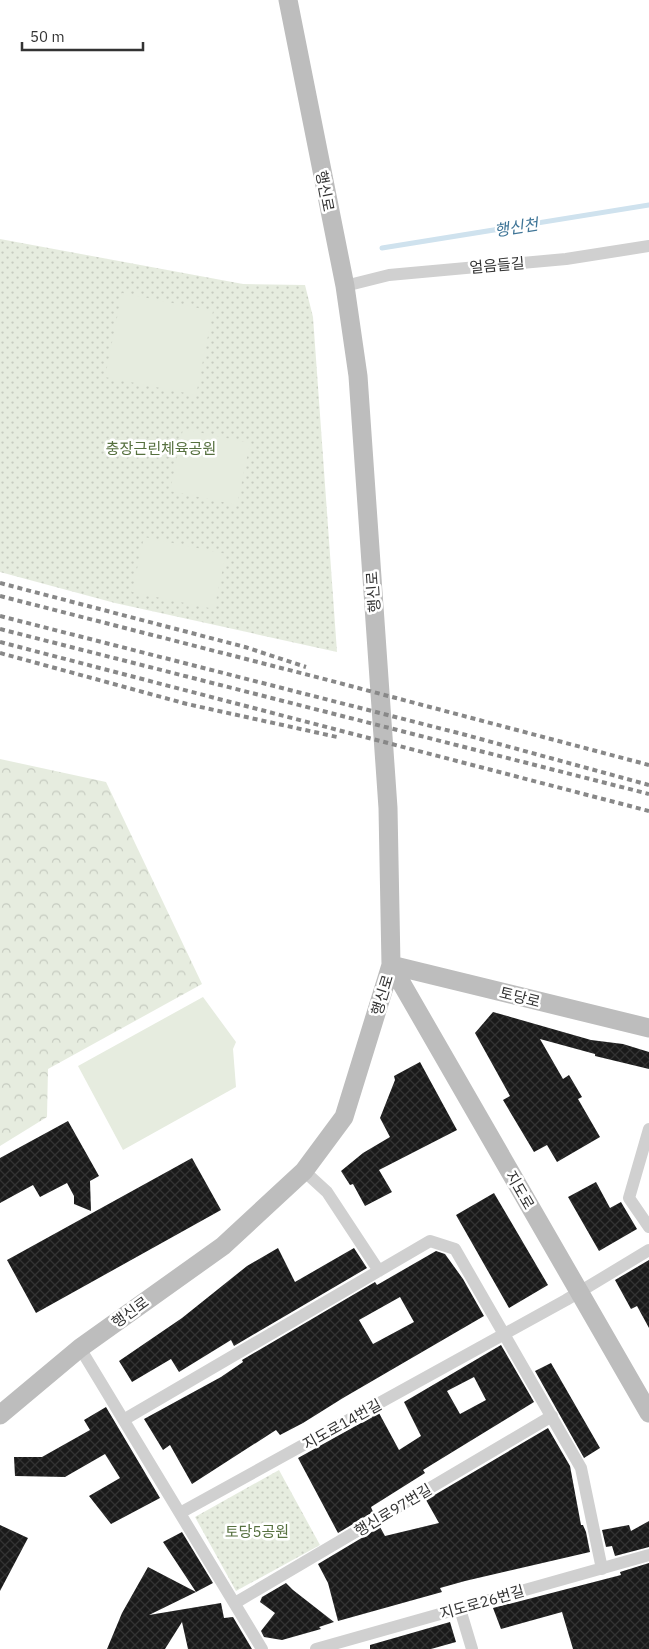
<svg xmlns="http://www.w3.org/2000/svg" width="649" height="1649" font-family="'IBM Plex Sans','Noto Sans KR',sans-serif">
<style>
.forest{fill:url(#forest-crowns)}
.park{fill:url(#park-dots)}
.pitch{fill:#e6ecdf}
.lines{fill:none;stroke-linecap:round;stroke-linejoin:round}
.stream{stroke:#cfe2ee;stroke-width:5}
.building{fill:url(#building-cross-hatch);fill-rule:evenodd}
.street{stroke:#d0d0d0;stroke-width:12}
.secondary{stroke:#bdbdbd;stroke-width:19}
.rail{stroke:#888;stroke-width:4;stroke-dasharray:5 4;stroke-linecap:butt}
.labels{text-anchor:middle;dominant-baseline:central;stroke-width:5;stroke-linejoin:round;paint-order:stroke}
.street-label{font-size:15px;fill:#333;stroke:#fff}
.park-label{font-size:15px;fill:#56703f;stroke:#fff}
.water-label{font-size:16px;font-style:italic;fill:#3f7597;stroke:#fff}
</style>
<defs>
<pattern id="forest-crowns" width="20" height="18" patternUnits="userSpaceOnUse" patternTransform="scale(1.25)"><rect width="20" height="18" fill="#e6ecdf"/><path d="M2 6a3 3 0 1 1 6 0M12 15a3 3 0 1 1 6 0" fill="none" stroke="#c6cbc0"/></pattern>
<pattern id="park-dots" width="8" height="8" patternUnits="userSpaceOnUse" patternTransform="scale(1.25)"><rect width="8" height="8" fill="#e6ecdf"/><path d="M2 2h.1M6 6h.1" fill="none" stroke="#c6cbc0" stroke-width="1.8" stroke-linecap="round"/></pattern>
<pattern id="building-cross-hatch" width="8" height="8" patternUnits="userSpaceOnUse" patternTransform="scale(1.25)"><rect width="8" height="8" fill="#1a1a1a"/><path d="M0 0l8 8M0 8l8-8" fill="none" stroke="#333"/></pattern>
</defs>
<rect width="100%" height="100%" fill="#fff"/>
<!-- forest -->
<path class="forest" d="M0 759 106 782 202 984 48 1069 47 1117 0 1146Z"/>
<!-- park -->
<path class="park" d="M0 239 243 284 305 285 313 317 337 652 115 603 0 572Z
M279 1470 320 1545 236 1591 195 1517Z"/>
<!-- pitch -->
<path class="pitch" d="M122 293 213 311 196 395 105 377Z
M183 429 250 443 237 505 170 491Z
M144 537 226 554 214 609 132 592Z
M203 997 236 1042 233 1049 236 1087 123 1150 78 1066Z"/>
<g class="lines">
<!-- stream -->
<path class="stream" d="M382 248 649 205"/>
</g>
<!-- building -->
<path class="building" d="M493 1012 591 1040 623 1044 649 1052V1069L595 1056V1054L540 1039 563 1079 569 1075 582 1097 578 1099 600 1137 557 1162 547 1145 534 1152 503 1100 510 1096 475 1033Z
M420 1062 457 1130 379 1170 392 1192 365 1206 353 1184 350 1185 341 1171 363 1153 390 1137 380 1118 395 1080 394 1076Z
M68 1121 99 1176 90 1181 91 1211 74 1204V1196L67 1183 40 1197 33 1185 0 1203V1158Z
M192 1158 221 1210 36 1313 7 1260Z
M596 1182 610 1208 621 1202 637 1229 599 1251 568 1197Z
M494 1193 548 1285 509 1308 456 1215Z
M278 1248 295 1282 354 1248 367 1268 234 1346 231 1340 179 1372 171 1359 132 1382 119 1361 182 1318 247 1266Z
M436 1251 445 1254 463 1279 484 1316 343 1398 303 1423 280 1435 276 1430 192 1484 170 1445 163 1450 144 1419 221 1377 243 1362 242 1360 375 1282 377 1285ZM400 1297 414 1322 373 1344 359 1320Z
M649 1260V1328L637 1306 631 1309 615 1280Z
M501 1345 534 1402 423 1470 425 1473 371 1507 373 1512 338 1533 298 1458 379 1413 399 1450 421 1436 404 1402ZM474 1377 486 1400 460 1414 447 1391Z
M551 1363 600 1448 584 1458 535 1371Z
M106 1407 160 1498 111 1524 89 1496 120 1478 105 1454 65 1477 15 1476 14 1457H42L90 1430 84 1420Z
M548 1428 570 1466 581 1525H583L586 1532 590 1552 465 1581 440 1588 442 1592 338 1621 328 1583 318 1564 380 1527 385 1536 439 1523 426 1500Z
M649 1521V1547L615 1556 612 1546 606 1547 602 1530 629 1525 631 1531Z
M0 1525 28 1538 0 1591Z
M182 1532 213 1583 196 1592 163 1542Z
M649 1563V1649H573L562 1612 501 1629 493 1608 621 1575 620 1572Z
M148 1567 196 1592 149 1615 221 1603 224 1618 233 1617 252 1649H188L182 1622 165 1649H107L122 1613Z
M286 1583 293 1590 334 1622 319 1627 321 1629 282 1640 264 1637 261 1631 275 1613 260 1602 262 1597Z
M450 1622 456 1642 431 1649H370V1645Z"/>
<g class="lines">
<!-- street -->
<path class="street" d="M345 286 389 275 566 259 649 246
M649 1129 629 1198 649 1227
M304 1171 327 1192 379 1271
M80 1348 262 1649
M125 1419 430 1241 455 1249 581 1468 602 1569
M180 1513 566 1300 649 1250
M235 1603 552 1416
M460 1609 472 1649
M316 1649 649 1555"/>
<!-- secondary -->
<path class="secondary" d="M391 965 649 1413
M391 965 649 1028
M0 1415 80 1348 223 1246 304 1171 344 1117 391 965 388 808 358 376 345 286 288 0"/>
<!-- rail -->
<path class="rail" d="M0 583 245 647 306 667
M0 596 328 680 649 765
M0 616 466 735 649 785
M0 629 649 794
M0 642 649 811
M0 653 187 704 337 737"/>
</g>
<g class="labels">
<!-- street labels -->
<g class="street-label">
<text transform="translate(325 191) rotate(79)">행신로</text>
<text transform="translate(497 265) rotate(-5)">얼음들길</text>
<text transform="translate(373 592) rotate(-94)">행신로</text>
<text transform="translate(382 995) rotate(-73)">행신로</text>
<text transform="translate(520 997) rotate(14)">토당로</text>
<text transform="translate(520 1190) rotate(60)">지도로</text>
<text transform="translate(130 1312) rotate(-36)">행신로</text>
<text transform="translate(342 1424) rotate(-29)">지도로14번길</text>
<text transform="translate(393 1510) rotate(-31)">행신로97번길</text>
<text transform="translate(482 1602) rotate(-16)">지도로26번길</text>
</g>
<!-- park labels -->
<g class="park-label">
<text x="161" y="448">충장근린체육공원</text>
<text x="257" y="1531">토당5공원</text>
</g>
<!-- water labels -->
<g class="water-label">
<text transform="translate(516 227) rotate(-9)">행신천</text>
</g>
</g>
<!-- scale -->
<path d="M22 42v8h121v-8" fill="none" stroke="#333333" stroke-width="2.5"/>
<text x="30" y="42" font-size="15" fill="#333333" stroke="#ffffff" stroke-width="4" paint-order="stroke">50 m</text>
</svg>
